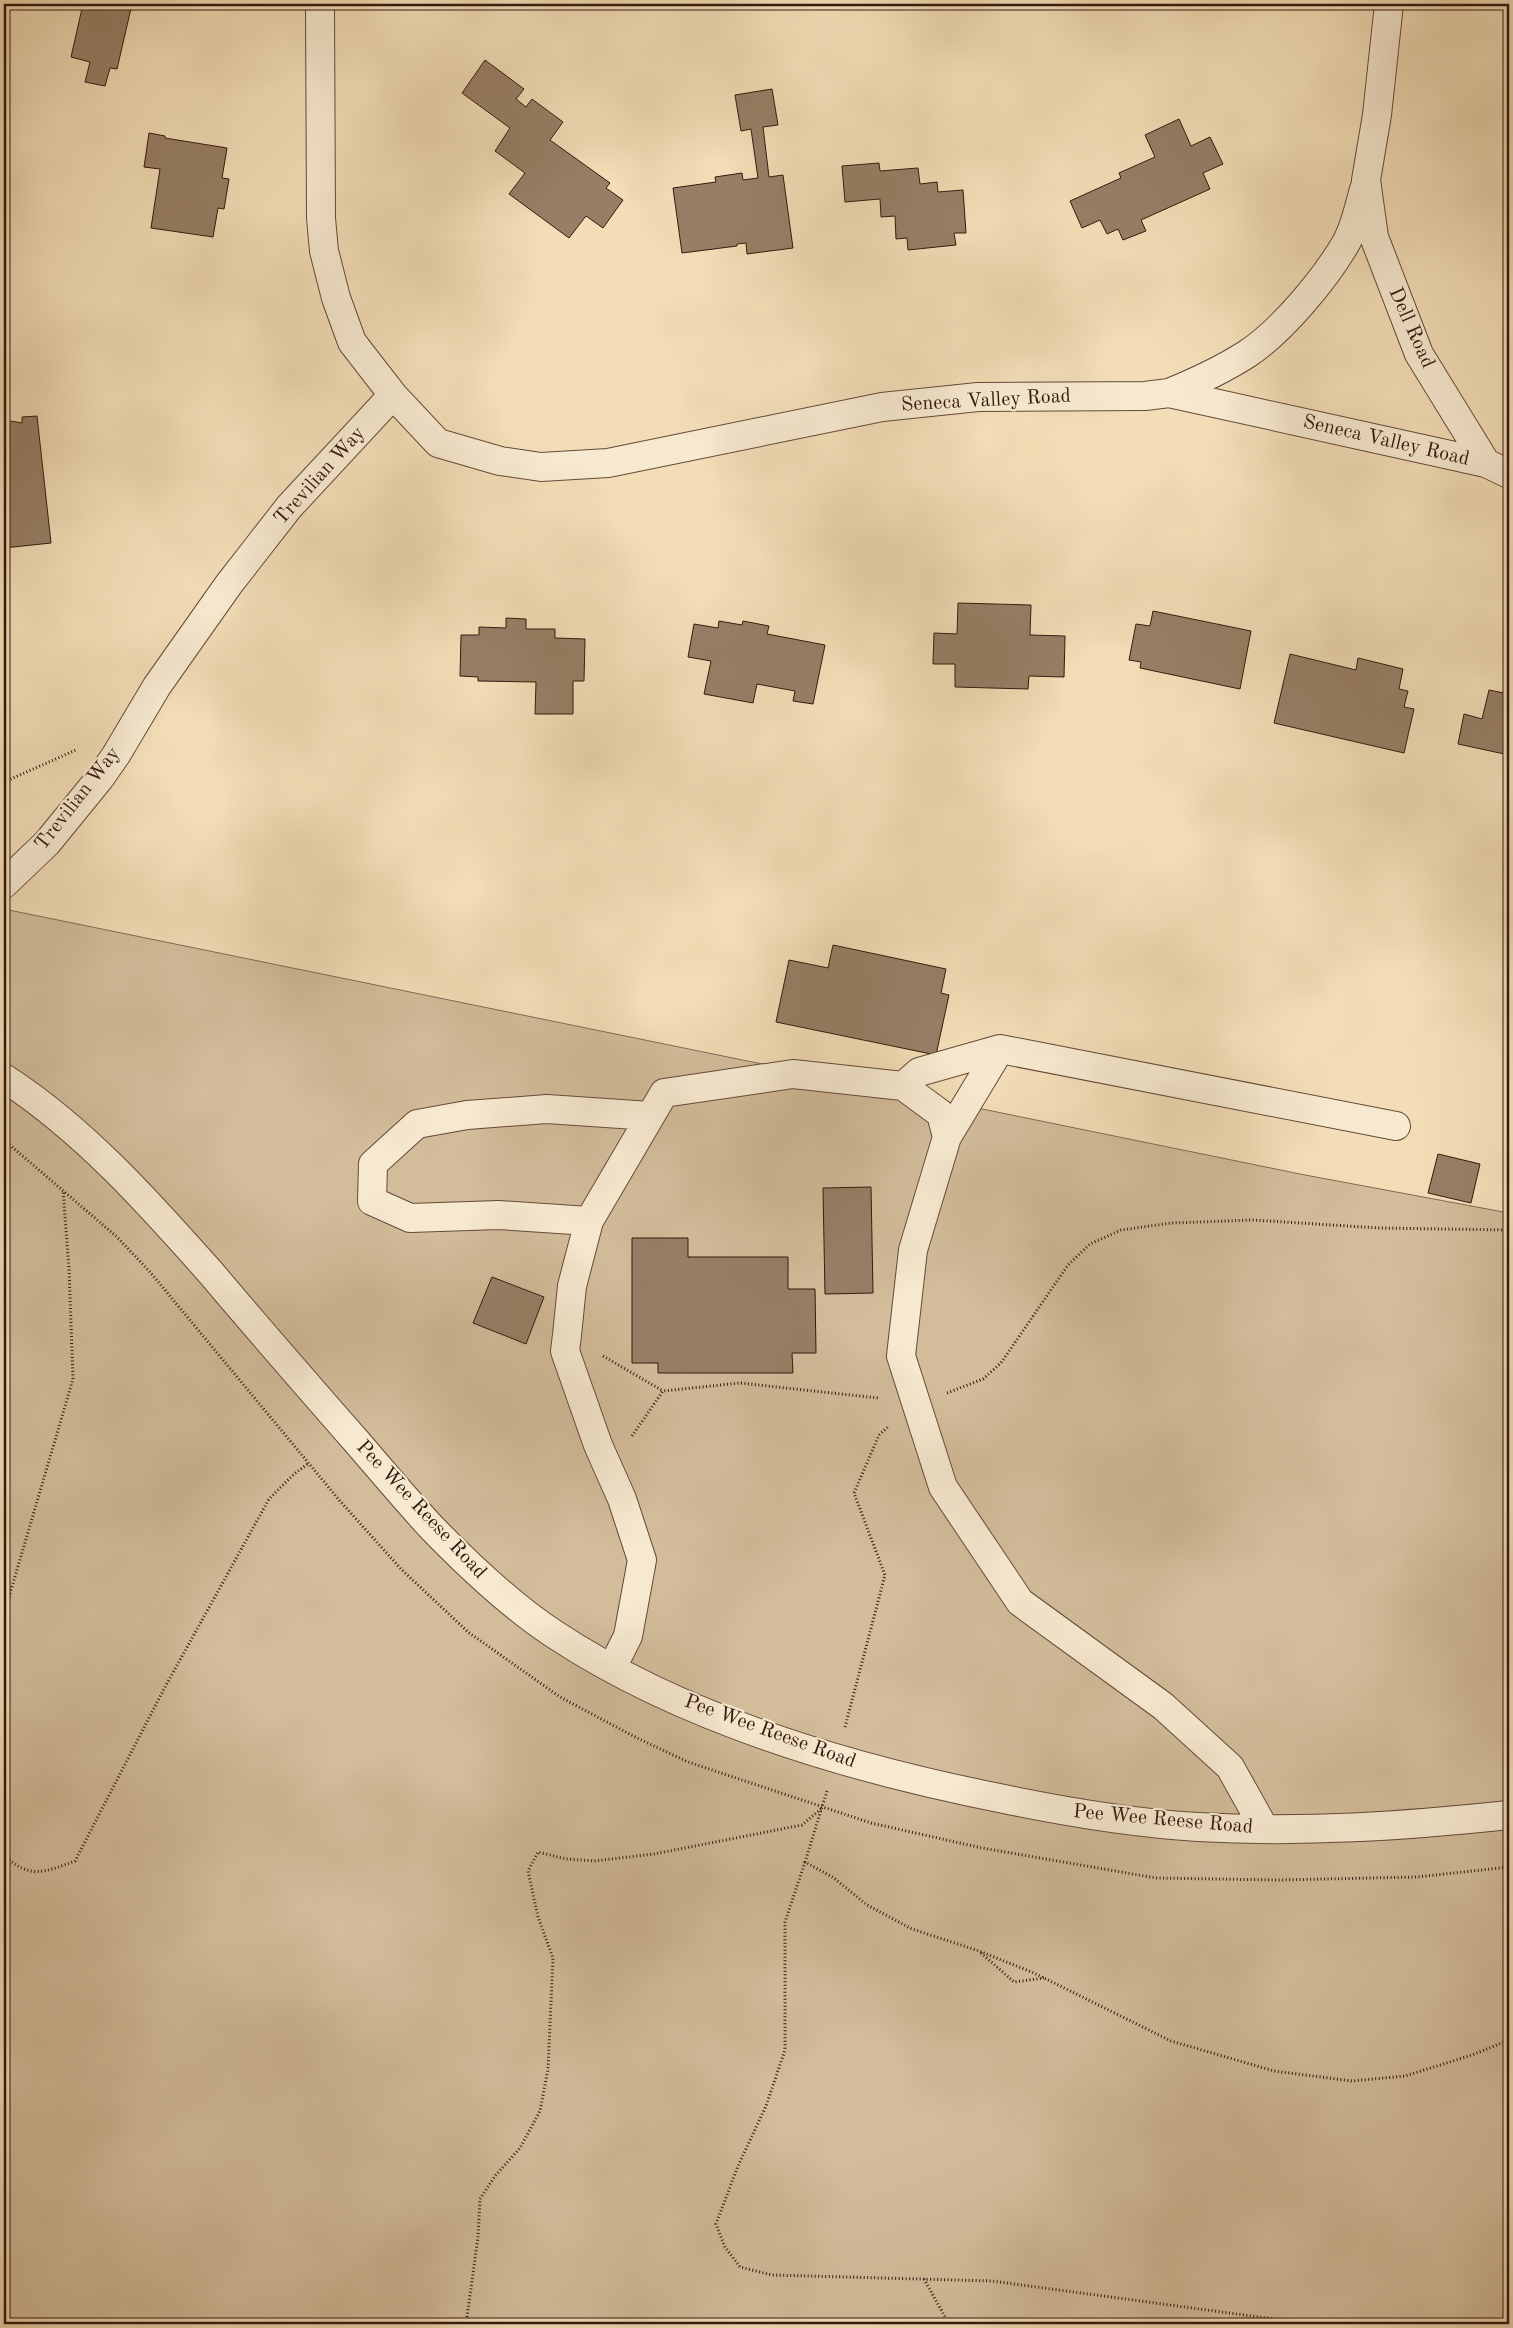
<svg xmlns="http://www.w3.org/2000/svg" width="1513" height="2328" font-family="'Old Standard TT',serif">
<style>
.green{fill:#d2bc9a;stroke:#836a54}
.building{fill:#977f66;stroke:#34190f}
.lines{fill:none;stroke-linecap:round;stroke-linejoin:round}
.minor-casing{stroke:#644a39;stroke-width:30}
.path{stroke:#34190f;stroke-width:3;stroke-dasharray:1 2.5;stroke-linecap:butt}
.minor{stroke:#f7e9d0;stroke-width:28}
.labels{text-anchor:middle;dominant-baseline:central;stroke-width:4.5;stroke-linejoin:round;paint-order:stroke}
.street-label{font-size:20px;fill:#34190f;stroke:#f7e9d0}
</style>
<rect width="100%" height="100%" fill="#f2ddb6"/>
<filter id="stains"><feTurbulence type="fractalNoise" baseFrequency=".004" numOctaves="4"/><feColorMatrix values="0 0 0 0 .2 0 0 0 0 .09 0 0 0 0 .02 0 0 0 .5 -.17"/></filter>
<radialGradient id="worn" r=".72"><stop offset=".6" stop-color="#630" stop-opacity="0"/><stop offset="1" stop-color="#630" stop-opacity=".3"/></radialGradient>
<!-- green -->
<path class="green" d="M4 909 1305 1175 1509 1213V2324H4Z"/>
<!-- building -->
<path class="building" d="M4 4H45L44 10 20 4 19 8Z
M83 4H132L117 69 110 68 105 86 85 82 90 62 71 57Z
M485 60 524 89 516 99 526 107 532 99 563 122 550 140 610 183 606 188 623 200 603 228 586 216 569 238 509 194 525 173 495 151 510 128 462 93Z
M772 89 778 125 763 127 769 177 783 175 793 248 747 254 746 243 737 244V246L682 253 673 188 716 182 715 177 742 173 743 180 758 178 751 129 741 131 735 95Z
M1179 119 1191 146 1210 137 1223 164 1203 173 1210 189 1141 220 1146 231 1123 240 1118 229 1107 234 1100 220 1082 228 1070 201 1121 178 1119 173 1155 157 1145 135Z
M149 133 165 136V138L227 148 222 178 229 179 224 209 218 208 213 237 151 228 160 169 144 167Z
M879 163 880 171 918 168 920 184 937 182 938 192 963 190 966 233H954L956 245 908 250 907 238 896 239 895 216 881 217 880 199 845 202 842 166Z
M37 416 51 543 4 548V420L22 423V417Z
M958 603 1031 605 1030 635 1065 636 1064 677 1029 676 1028 689 955 687V664H933L934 633 957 634Z
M1153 611 1251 631 1240 689 1140 668 1141 662 1129 660 1136 624 1150 626Z
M506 618 526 619V629H555V638L585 639 584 681H573V714H535L536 682 478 681V677L460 676 461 635H479V627L506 628Z
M719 621 742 625 743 621 769 626 767 634 825 645 813 704 793 701 795 691 757 684 753 703 704 694 711 661 688 657 694 624 718 628Z
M1290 654 1356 670 1358 658 1403 669 1399 689 1408 691 1404 707 1414 709 1404 753 1274 723Z
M1489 690 1509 694V755L1458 744 1464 714 1482 719Z
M833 945 946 969 941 993 949 995 936 1055 776 1022 789 960 828 968Z
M1438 1154 1480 1164 1471 1203 1428 1193Z
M871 1187 873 1293 825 1294 823 1188Z
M632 1238H688V1257H788V1289H815L816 1353H792L793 1373H658V1363H632Z
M492 1277 544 1297 526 1344 473 1323Z"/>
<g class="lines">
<defs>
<path id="minor" d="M320 4 321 218 324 251 336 298 352 342 393 395 438 443 500 461 541 467 608 463 882 407 978 397 1145 396 1169 393 1486 463 1509 474
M1389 4 1377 115 1366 180 1374 237 1419 354 1486 463
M1169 393C1196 382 1222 370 1247 354 1282 331 1325 279 1346 243 1355 227 1359 207 1364 189
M4 884 47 843 100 778 116 755 157 686 229 584 289 507 393 395
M4 1078C83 1129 149 1203 211 1273 259 1330 308 1386 357 1442 382 1471 407 1501 433 1529 470 1567 510 1605 554 1634 684 1720 852 1769 1004 1799 1067 1812 1133 1823 1198 1827 1302 1833 1405 1826 1509 1815
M903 1086 919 1072 1000 1049 1396 1126
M947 1137 1000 1049
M589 1221 499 1215 410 1218 372 1201 373 1164 417 1124 467 1115 547 1109 650 1116
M612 1668 628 1636 642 1560 622 1499 598 1445 565 1351 567 1335 572 1286 589 1221 664 1093 793 1074 903 1086 941 1114 947 1137 913 1250 901 1356 943 1487 1020 1602 1163 1706 1230 1767 1264 1828"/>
</defs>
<!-- minor casing -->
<use href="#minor" class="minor-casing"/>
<!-- path -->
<path class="path" d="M4 782 76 750
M4 1140 117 1237 150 1272 340 1501 401 1569 468 1632 560 1697 637 1738 688 1762 871 1823 982 1848 1156 1878 1278 1880 1417 1877 1509 1867
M603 1356 663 1391
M947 1393 983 1379 1001 1363 1068 1265 1090 1244 1121 1230 1171 1223 1253 1220 1379 1228 1509 1230
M632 1436 663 1391 740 1383 878 1398
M4 1614 73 1379 69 1269 63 1190
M845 1727 885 1575 854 1493 879 1435 889 1426
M827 1791 805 1862 834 1878 867 1905 912 1929 979 1951 1034 1973 1171 2041 1274 2071 1352 2081 1405 2076 1472 2055 1509 2040
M4 1855C30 1880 45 1872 75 1861L165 1687 269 1499 294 1474 309 1463
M805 1862 785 1922V2050L766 2106 738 2166 716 2224 725 2247 740 2267 772 2275 992 2281 1311 2324
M981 1953 1014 1982 1044 1978
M924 2279 949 2324
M466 2324 478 2237 480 2199 495 2176 520 2148 540 2111 548 2069 553 1958 538 1917 528 1871 538 1852 566 1859 594 1861 654 1854 802 1825 821 1809"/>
<!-- minor -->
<use href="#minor" class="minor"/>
</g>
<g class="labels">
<!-- street labels -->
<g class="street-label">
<text transform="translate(1411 328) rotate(66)">Dell Road</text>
<text transform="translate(986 401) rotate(-3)">Seneca Valley Road</text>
<text transform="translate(1386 441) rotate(13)">Seneca Valley Road</text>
<text transform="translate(320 476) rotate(-48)">Trevilian Way</text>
<text transform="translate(78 799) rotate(-52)">Trevilian Way</text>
<text transform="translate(421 1510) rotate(47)">Pee Wee Reese Road</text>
<text transform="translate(770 1732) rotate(20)">Pee Wee Reese Road</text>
<text transform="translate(1163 1820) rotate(5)">Pee Wee Reese Road</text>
</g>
</g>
<!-- margin -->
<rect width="1513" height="2328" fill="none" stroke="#f2ddb6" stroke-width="20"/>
<rect x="5" y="5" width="1503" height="2318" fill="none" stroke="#34190f" stroke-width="2.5"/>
<rect x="10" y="10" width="1493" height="2308" fill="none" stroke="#34190f"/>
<rect width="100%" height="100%" filter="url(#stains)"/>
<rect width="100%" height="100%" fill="url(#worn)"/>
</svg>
